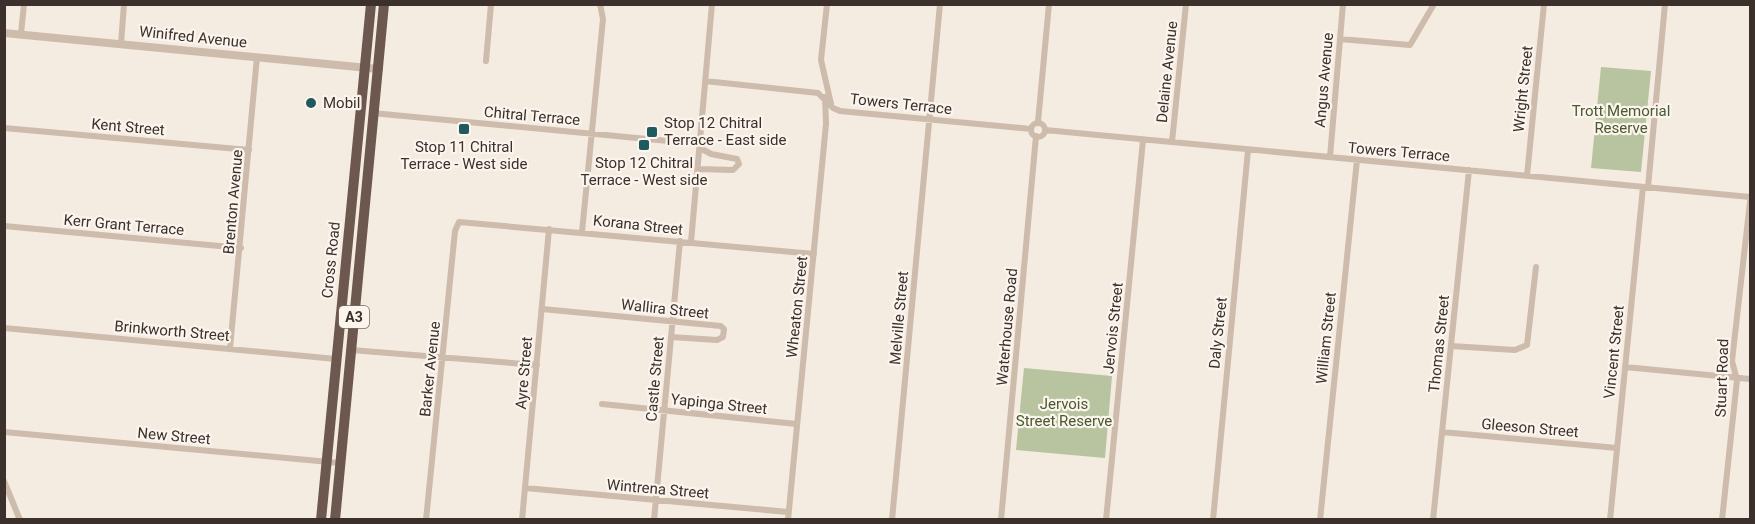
<svg xmlns="http://www.w3.org/2000/svg" width="1755" height="524" font-family="Roboto,sans-serif">
<style>
.green{fill:#b8c4a0}
.lines{fill:none;stroke-linecap:round;stroke-linejoin:round}
.minor{stroke:#cdbbac;stroke-width:6}
.tertiary{stroke:#cdbbac;stroke-width:8}
.trunk{stroke:#6c584f;stroke-width:10}
.poi-dot{fill:#1f5a5e;stroke:#fbf5ee;stroke-width:2}
.labels{text-anchor:middle;dominant-baseline:central;stroke-width:4.5;stroke-linejoin:round;paint-order:stroke}
.shield{fill:#fbf5ee;stroke:#756b66;stroke-width:1.5}
.shield-label{font-size:14px;font-weight:bold;fill:#3b302b}
.street-label{font-size:15px;fill:#3b302b;stroke:#fbf5ee}
.poi-label{font-size:15px;fill:#3b302b;stroke:#fbf5ee;text-anchor:start}
.park-label{font-size:15px;fill:#4a5a2e;stroke:#fbf5ee}
</style>
<rect width="100%" height="100%" fill="#f4ebe1"/>
<!-- green -->
<path class="green" d="M1601 67 1651 71 1641 172 1591 168Z
M1024 368 1112 376 1105 458 1016 450Z"/>
<g class="lines">
<!-- minor -->
<path class="minor" d="M827 4 821 60 831 104
M21 34 24 4
M1340 39 1410 45 1434 4
M121 44 124 4
M486 61 491 4
M705 81 818 93 833 108 840 111 1031 129
M372 113 700 144
M1038 122 1049 4
M1031 130a7 7 0 1 1 14 0a7 7 0 1 1-14 0Z
M4 128 249 150
M1045 130 1750 197
M1172 142 1186 4
M1330 157 1343 4
M698 169 733 170 739 164 737 159 711 154 700 148
M1527 176 1544 4
M1648 187 1665 4
M4 226 241 248
M582 232 603 19 600 4
M691 242 712 4
M542 309 721 326 724 329 723 337 717 340 671 337
M4 328 336 359
M1451 346 1515 350 1527 345 1536 267
M230 348 257 57
M351 350 537 365
M1625 367 1750 379
M602 404 797 424
M4 432 340 463
M1442 432 1617 448
M4 481 20 520
M525 488 788 512
M426 520 455 231 459 222 814 254
M522 520 549 229
M654 520 680 241
M788 520 826 124 825 97
M892 520 940 4
M1001 520 1036 136
M1106 520 1143 140
M1213 520 1248 150
M1320 520 1357 160
M1433 520 1469 170
M1610 520 1643 187
M1722 520 1737 380 1732 361 1750 202"/>
<!-- tertiary -->
<path class="tertiary" d="M4 33 379 69"/>
<!-- trunk -->
<path class="trunk" d="M321 520 371 4
M335 520 384 4"/>
</g>
<!-- markers -->
<g class="poi-dot">
<circle cx="311" cy="103" r="6"/>
<rect x="458" y="123" width="12" height="12" rx="3"/>
<rect x="646" y="126" width="12" height="12" rx="3"/>
<rect x="638" y="139" width="12" height="12" rx="3"/>
</g>
<g class="labels">
<!-- shield labels -->
<rect class="shield" x="339" y="306" width="30" height="22" rx="4.5"/>
<g class="shield-label">
<text x="354" y="317">A3</text>
</g>
<!-- street labels -->
<g class="street-label">
<text transform="translate(193 37) rotate(6)">Winifred Avenue</text>
<text transform="translate(1167 72) rotate(-84)">Delaine Avenue</text>
<text transform="translate(1324 80) rotate(-85)">Angus Avenue</text>
<text transform="translate(1523 89) rotate(-84)">Wright Street</text>
<text transform="translate(901 104) rotate(6)">Towers Terrace</text>
<text transform="translate(532 116) rotate(5)">Chitral Terrace</text>
<text transform="translate(128 127) rotate(5)">Kent Street</text>
<text transform="translate(1399 152) rotate(5)">Towers Terrace</text>
<text transform="translate(233 202) rotate(-85)">Brenton Avenue</text>
<text transform="translate(124 225) rotate(5)">Kerr Grant Terrace</text>
<text transform="translate(638 225) rotate(6)">Korana Street</text>
<text transform="translate(331 260) rotate(-84)">Cross Road</text>
<text transform="translate(797 307) rotate(-84)">Wheaton Street</text>
<text transform="translate(665 309) rotate(6)">Wallira Street</text>
<text transform="translate(899 318) rotate(-85)">Melville Street</text>
<text transform="translate(1007 327) rotate(-85)">Waterhouse Road</text>
<text transform="translate(1113 328) rotate(-84)">Jervois Street</text>
<text transform="translate(172 331) rotate(5)">Brinkworth Street</text>
<text transform="translate(1218 333) rotate(-84)">Daly Street</text>
<text transform="translate(1326 338) rotate(-84)">William Street</text>
<text transform="translate(1439 344) rotate(-84)">Thomas Street</text>
<text transform="translate(1614 352) rotate(-84)">Vincent Street</text>
<text transform="translate(430 369) rotate(-84)">Barker Avenue</text>
<text transform="translate(524 373) rotate(-85)">Ayre Street</text>
<text transform="translate(1722 378) rotate(-88)">Stuart Road</text>
<text transform="translate(655 379) rotate(-85)">Castle Street</text>
<text transform="translate(719 404) rotate(6)">Yapinga Street</text>
<text transform="translate(1530 428) rotate(5)">Gleeson Street</text>
<text transform="translate(174 436) rotate(5)">New Street</text>
<text transform="translate(658 489) rotate(5)">Wintrena Street</text>
</g>
<!-- poi labels -->
<g class="poi-label">
<text x="323" y="103">Mobil</text>
<text x="664" y="123">Stop 12 Chitral<tspan x="664" dy="17">Terrace - East side</tspan></text>
<text x="464" y="147" text-anchor="middle">Stop 11 Chitral<tspan x="464" dy="17">Terrace - West side</tspan></text>
<text x="644" y="163" text-anchor="middle">Stop 12 Chitral<tspan x="644" dy="17">Terrace - West side</tspan></text>
</g>
<!-- park labels -->
<g class="park-label">
<text x="1621" y="111">Trott Memorial<tspan x="1621" dy="17">Reserve</tspan></text>
<text x="1064" y="404">Jervois<tspan x="1064" dy="17">Street Reserve</tspan></text>
</g>
</g>
<!-- border -->
<rect width="1755" height="524" fill="none" stroke="#3b302b" stroke-width="12"/>
</svg>
